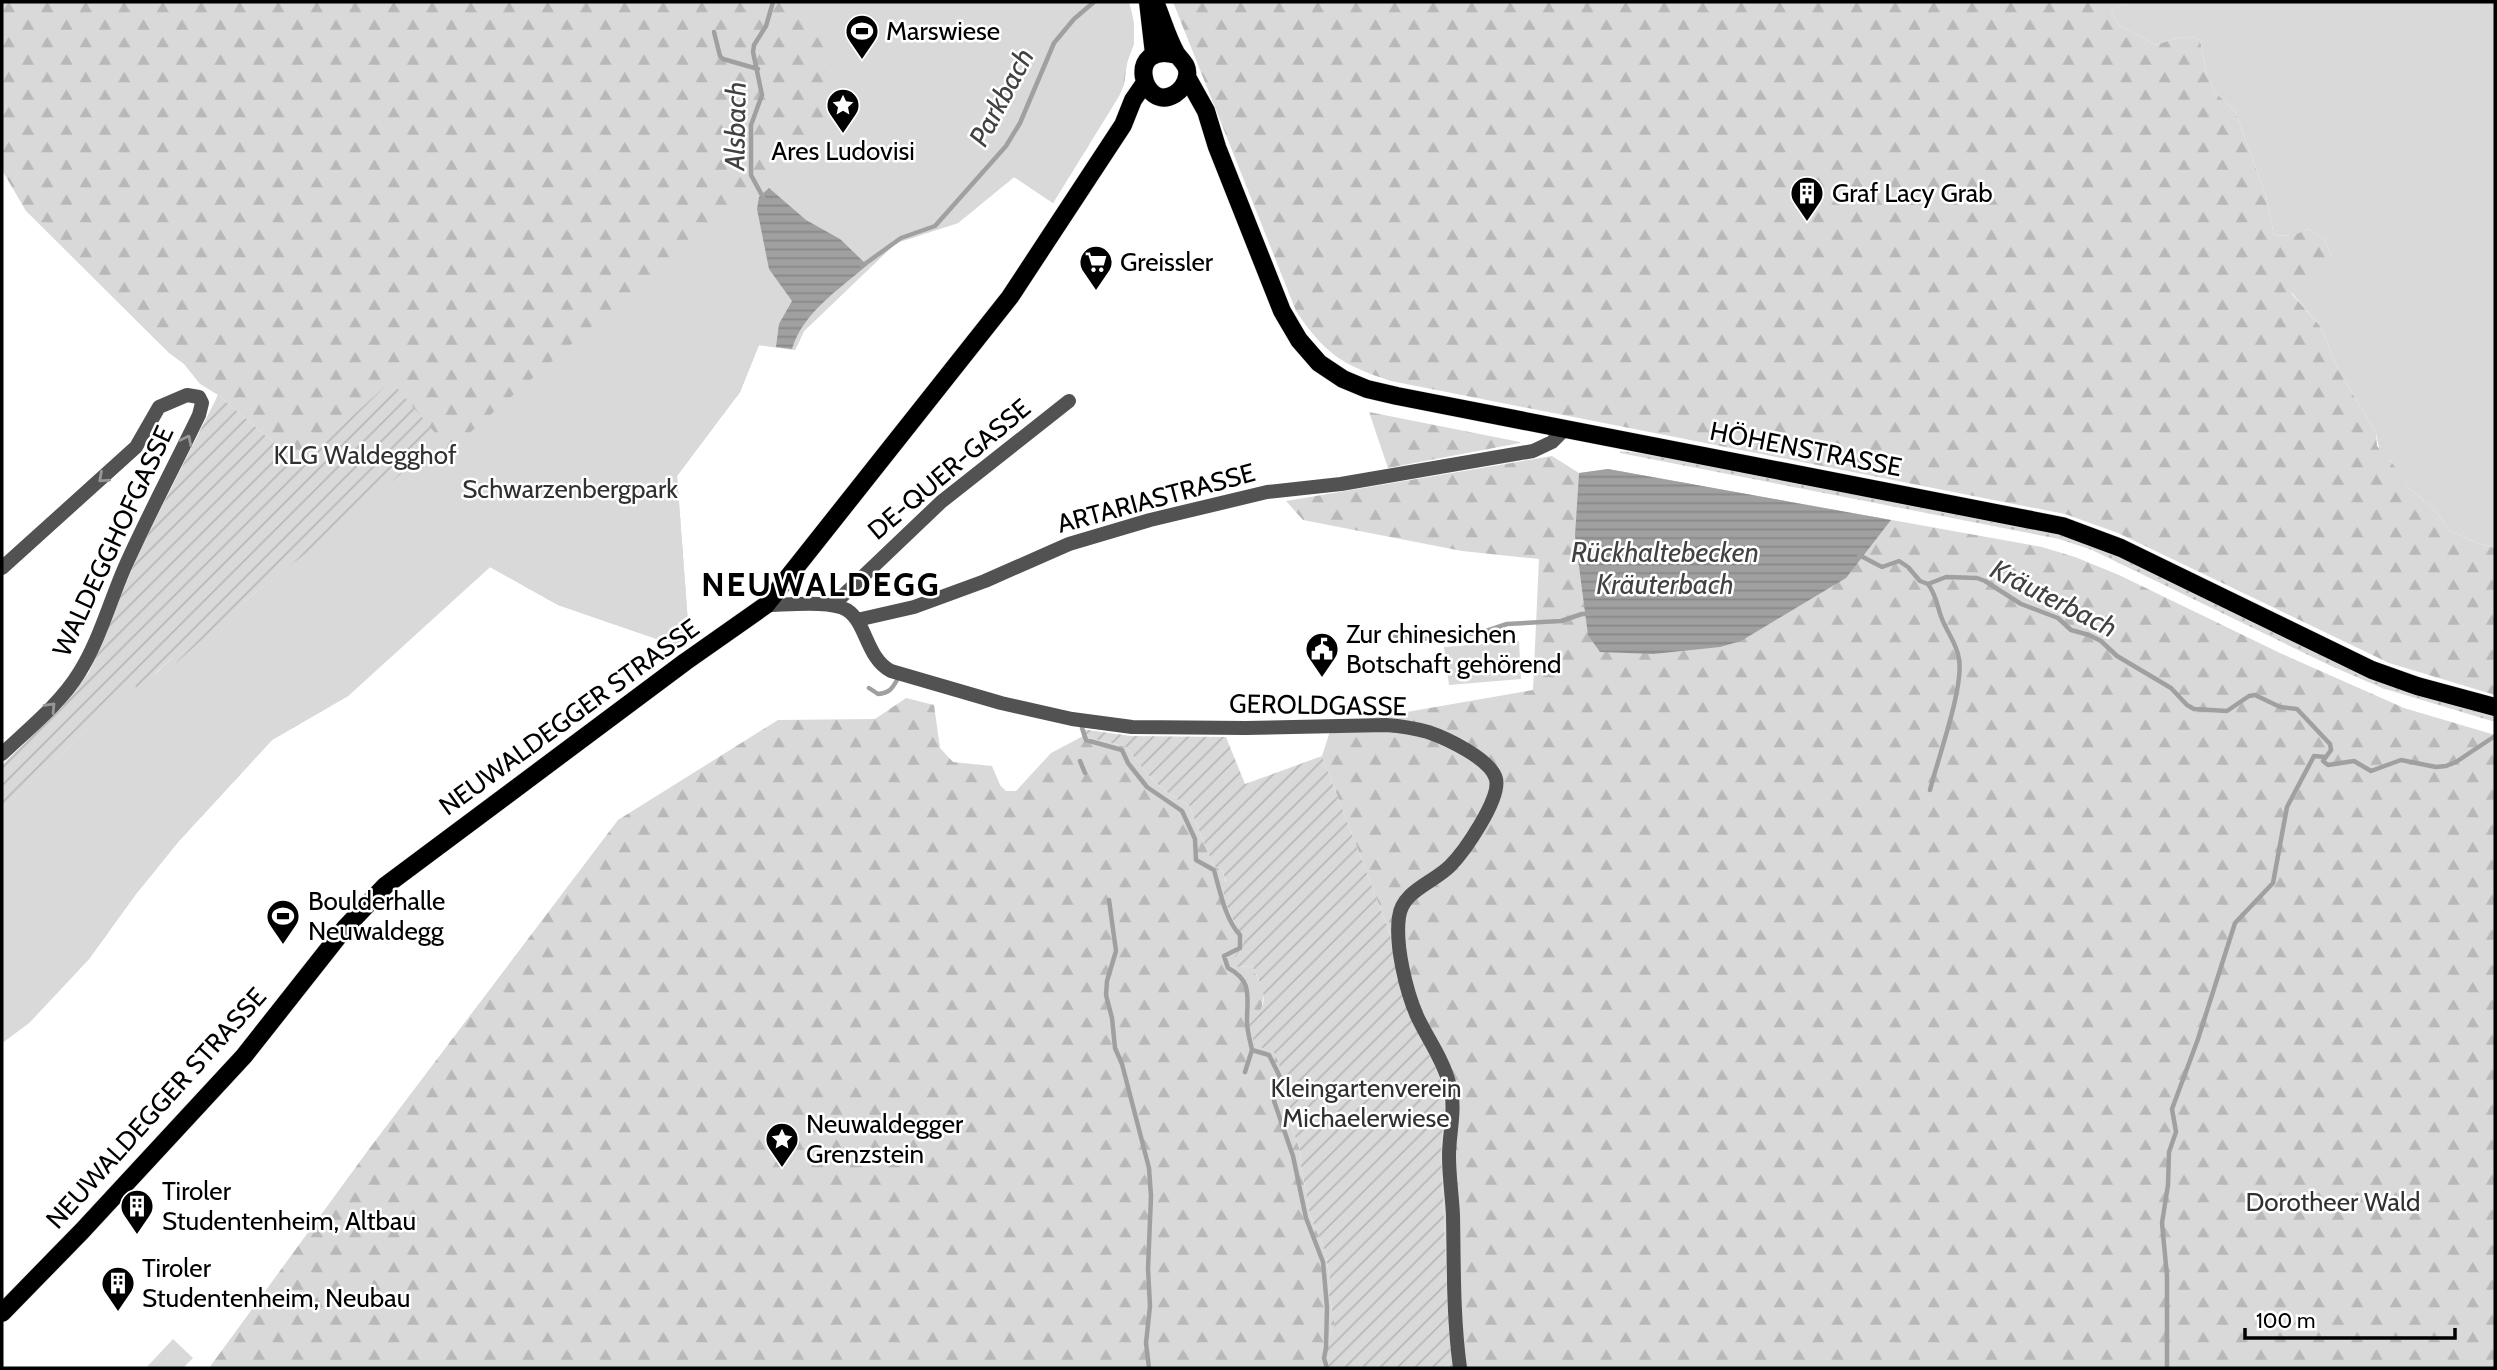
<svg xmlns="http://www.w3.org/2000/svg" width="2497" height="1370" font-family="Cabin,sans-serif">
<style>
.grass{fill:url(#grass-dots)}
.forest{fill:url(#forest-firs)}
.park{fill:#d9d9d9}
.garden{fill:url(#garden-furrows)}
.water{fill:url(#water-rules)}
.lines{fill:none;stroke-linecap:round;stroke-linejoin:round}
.stream{stroke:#a0a0a0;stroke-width:4.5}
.major-casing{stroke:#dbdbdb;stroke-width:19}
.minor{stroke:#525252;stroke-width:14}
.major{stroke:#000;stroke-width:18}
.oneway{stroke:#979797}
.labels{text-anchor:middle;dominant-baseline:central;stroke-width:5;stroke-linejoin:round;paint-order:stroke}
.poi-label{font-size:26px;fill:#000;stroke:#fff;text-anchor:start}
.street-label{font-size:26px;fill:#000;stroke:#fff}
.park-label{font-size:26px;fill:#303030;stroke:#fff}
.water-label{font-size:28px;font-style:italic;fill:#414141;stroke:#fff}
.district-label{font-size:33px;font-weight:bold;letter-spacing:2px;fill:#000;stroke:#fff}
</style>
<defs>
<pattern id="grass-dots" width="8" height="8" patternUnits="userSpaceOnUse" patternTransform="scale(1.75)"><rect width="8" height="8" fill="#d9d9d9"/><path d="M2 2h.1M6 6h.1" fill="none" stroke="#b8b8b8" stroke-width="1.8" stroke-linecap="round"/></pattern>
<pattern id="forest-firs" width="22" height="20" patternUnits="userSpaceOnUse" patternTransform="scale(1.75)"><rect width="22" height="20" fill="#d9d9d9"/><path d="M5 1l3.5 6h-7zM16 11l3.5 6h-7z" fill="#b8b8b8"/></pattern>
<pattern id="garden-furrows" width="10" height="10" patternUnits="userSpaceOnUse" patternTransform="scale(1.75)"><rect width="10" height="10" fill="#d9d9d9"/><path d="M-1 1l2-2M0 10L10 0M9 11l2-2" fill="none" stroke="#b8b8b8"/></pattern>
<pattern id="water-rules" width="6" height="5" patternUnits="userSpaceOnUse" patternTransform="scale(1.75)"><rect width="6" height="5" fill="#a0a0a0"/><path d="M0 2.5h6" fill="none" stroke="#888"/></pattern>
</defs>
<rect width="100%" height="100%" fill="#fff"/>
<!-- grass -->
<path class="grass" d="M1620 451 1654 455 2060 534 2115 555 2347 668 2409 692 2495 715V722L2382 688 2329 665 2092 550 2059 539 1620 453Z"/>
<!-- forest -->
<path class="forest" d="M2 2H811V19L1129 2 1134 24V44L1127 63 1124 85 1119 96 1053 203 1014 177 958 223 896 243 804 331 795 350 759 345 740 392 677 476 689 636 677 646 558 605 490 567 348 696 272 740 179 841 136 894 89 959 29 1023 2 1043V809L135 686 175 662 305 555 391 382 299 464 218 395 200 384 184 364 169 353 26 211 2 170Z
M1173 2H2128L2111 10 2119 25 2156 45C2171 40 2185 33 2200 40L2207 76 2215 92 2235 111 2266 196 2274 236 2293 235 2308 229 2324 239 2331 255 2326 271 2291 293 2321 327 2338 369 2376 433 2377 446 2397 468 2408 487 2435 510 2449 530 2477 543 2495 548V695L2389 663 2118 533 2065 514 1391 381C1342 365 1325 354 1296 311Z
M1369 412 1520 442V443L1388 468Z
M1552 456 1579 473 1608 469 2042 547 2075 557 2119 575 2280 653 2404 708 2495 735V1368H1453L1449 1333 1441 1151 1445 1094 1438 1073 1411 1015 1389 931 1322 756 1332 725 1533 690 1539 559 1462 551 1303 520 1286 501Z
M906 698 934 705 940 748 953 762 992 766 1000 785 1006 791H1016L1051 753 1087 734 1091 738 1127 747C1143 771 1162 793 1189 805L1213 865 1223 872 1227 886 1223 898 1244 943 1237 967 1252 966 1264 992 1261 1012 1284 1077 1282 1100 1301 1153 1300 1160 1310 1215 1325 1251 1330 1280 1329 1295 1335 1324 1329 1338 1326 1357 1330 1368H209L369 1149 618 820 778 720 875 719Z"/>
<!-- park -->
<path class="park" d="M811 2H1129C1137 28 1134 38 1127 63 1124 75 1124 85 1119 96L1053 203 1014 177 958 223 896 243 804 331 795 350 759 345 740 392 677 476 689 636 677 646 558 605 490 567 348 696 272 740 179 841 136 894 89 959 29 1023 2 1043V809L135 686 139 689 172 658 176 662 257 591 366 505 422 456 418 451 436 434 450 450 848 103 811 19Z
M2128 2H2495V548L2477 543 2449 530 2435 510 2408 487 2391 461 2380 453 2376 433 2338 369 2321 327 2291 292 2325 271 2331 255 2324 239 2308 229 2294 235 2274 236 2266 196 2235 111 2215 92 2207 76 2200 40C2185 33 2171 40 2156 45L2119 25 2111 10Z
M1519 641 1521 679 1449 685 1444 647Z
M173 1339 193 1358 183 1368H146Z"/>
<!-- garden -->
<path class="garden" d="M391 381 436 434 418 451 422 456 326 538 257 591 176 663 172 658 138 689 135 686 2 809V765L62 707 89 672 139 552 218 395 299 464Z
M1081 729 1131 736 1226 737 1245 784 1322 756 1389 931 1411 1015 1438 1073 1445 1095 1441 1151 1449 1333 1453 1368H1330L1326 1357 1329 1338 1335 1324 1329 1295 1330 1280 1325 1251 1310 1215 1300 1160 1301 1153 1282 1100 1284 1077 1274 1052 1255 1045 1249 1025C1271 1002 1265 993 1252 966L1237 967 1233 961 1244 943 1223 898 1226 881 1223 872 1213 865 1189 805C1162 793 1143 771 1127 747L1091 738 1087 734 1082 737Z"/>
<!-- water -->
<path class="water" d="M769 188 806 220 840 239 867 265C840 289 803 312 792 349L776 347 779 324 792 301 769 269 757 209 759 197Z
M1608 469 1891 520 1846 578 1741 641 1720 647 1653 654 1600 652 1588 635 1575 536 1579 473Z"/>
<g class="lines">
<!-- stream -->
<path class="stream" d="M714 32 720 56 723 59 758 69
M764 199 751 175V125L762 95 753 52 754 45 766 26 773 2
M862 266 901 238 935 226 1006 146 1020 123 1054 43 1074 19 1094 2
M1859 555 1882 567 1899 561 1908 567 1920 581 1928 584 1946 577 1977 578 1985 581 2021 604 2058 618 2071 630 2089 635 2101 641 2117 656 2171 688 2187 705 2194 709 2227 711 2249 696 2255 695 2280 707 2297 709 2330 744 2331 750 2323 761 2328 765 2354 761 2371 771 2401 760 2436 767 2446 766 2456 762 2495 736
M1928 584C1937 596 1937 607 1942 619 1947 632 1957 644 1959 659 1964 687 1938 758 1930 790
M1391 635 1421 639 1460 635 1480 633 1507 624 1561 621 1582 614H1588
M869 688 878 694C889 693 892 689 897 680
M1082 728 1086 740 1122 750 1128 763 1147 787 1182 811 1195 839 1196 860 1214 870C1220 891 1225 919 1240 935V948L1224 956 1228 968C1253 981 1247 997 1247 1021 1247 1031 1250 1040 1252 1050L1269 1055 1280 1077 1274 1101 1293 1156 1306 1218 1323 1262 1327 1307 1326 1348 1324 1358 1327 1368
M1080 761 1085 773
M1109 900 1116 951 1107 981 1106 995 1112 1018 1115 1048 1122 1064 1149 1168 1151 1196 1148 1269 1150 1306 1146 1343 1149 1368
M1245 1072 1252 1050
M2167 1368V1276L2162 1223 2168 1185 2169 1152 2176 1132 2172 1109 2198 1039 2235 923 2273 883 2287 807 2314 756 2325 757"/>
<defs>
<path id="major" d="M1148 2 1154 54
M1155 2C1162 18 1167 37 1176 53 1181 61 1189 65 1187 76 1186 83 1181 90 1175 94 1142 114 1124 40 1177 55
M1187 77 1206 111 1217 147 1282 311 1299 340 1319 363 1343 379 1367 389 1397 396 2062 526 2121 548 2372 670 2417 686 2495 707
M2 1313 82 1231 244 1056 345 928 385 886 685 662 766 605 1010 297 1123 125 1133 100 1144 84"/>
</defs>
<!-- major casing -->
<use href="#major" class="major-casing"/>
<!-- minor -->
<path class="minor" d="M2 568 136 447 159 407 187 395 199 397 202 403 199 415C174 467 147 517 124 569 109 604 99 641 79 673 60 704 28 729 2 754
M766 605C786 605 831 600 847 610 867 623 866 658 891 671L1001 703 1072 719 1132 727 1246 728 1386 725C1400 726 1414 728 1428 732 1446 738 1491 759 1496 779 1501 799 1464 852 1450 866 1433 883 1402 891 1399 917 1395 945 1406 991 1417 1016 1427 1038 1443 1059 1449 1083 1457 1107 1449 1132 1449 1156 1449 1176 1452 1195 1453 1215 1454 1266 1453 1317 1460 1368
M833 605 941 502 1069 401
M857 620 914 607 985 581 1069 544 1150 520 1267 492 1341 484 1533 451 1552 442 1565 429"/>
<!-- major -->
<use href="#major" class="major"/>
</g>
<!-- one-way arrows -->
<defs><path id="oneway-chevron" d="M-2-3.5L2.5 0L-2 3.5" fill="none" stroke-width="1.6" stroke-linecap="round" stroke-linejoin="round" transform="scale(1.75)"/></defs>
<g class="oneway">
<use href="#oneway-chevron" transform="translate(187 440) rotate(-63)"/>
<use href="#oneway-chevron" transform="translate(103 478) rotate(138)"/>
<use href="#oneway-chevron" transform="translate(51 707) rotate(-47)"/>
</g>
<!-- icons -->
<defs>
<symbol id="stadium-pin" viewBox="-11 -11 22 30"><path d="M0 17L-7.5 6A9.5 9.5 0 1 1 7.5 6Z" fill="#000" stroke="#fff"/><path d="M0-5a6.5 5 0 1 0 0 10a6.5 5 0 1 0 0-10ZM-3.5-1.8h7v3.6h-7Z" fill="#fff"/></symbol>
<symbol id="sight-pin" viewBox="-11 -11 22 30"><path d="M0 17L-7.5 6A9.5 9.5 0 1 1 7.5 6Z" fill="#000" stroke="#fff"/><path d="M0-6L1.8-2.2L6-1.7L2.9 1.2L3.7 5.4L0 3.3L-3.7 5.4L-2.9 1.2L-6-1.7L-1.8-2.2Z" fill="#fff"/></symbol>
<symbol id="building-pin" viewBox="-11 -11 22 30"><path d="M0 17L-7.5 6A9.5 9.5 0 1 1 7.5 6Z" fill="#000" stroke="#fff"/><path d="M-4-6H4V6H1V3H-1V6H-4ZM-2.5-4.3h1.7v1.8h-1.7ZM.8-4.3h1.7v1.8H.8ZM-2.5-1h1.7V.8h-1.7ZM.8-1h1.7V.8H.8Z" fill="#fff"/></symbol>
<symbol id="supermarket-pin" viewBox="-11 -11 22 30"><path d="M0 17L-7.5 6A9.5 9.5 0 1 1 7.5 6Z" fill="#000" stroke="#fff"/><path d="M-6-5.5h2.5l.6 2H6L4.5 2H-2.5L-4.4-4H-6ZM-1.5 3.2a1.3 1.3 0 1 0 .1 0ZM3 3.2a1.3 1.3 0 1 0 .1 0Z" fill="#fff"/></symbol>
<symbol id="civic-pin" viewBox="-11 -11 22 30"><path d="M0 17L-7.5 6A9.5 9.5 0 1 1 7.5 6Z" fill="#000" stroke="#fff"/><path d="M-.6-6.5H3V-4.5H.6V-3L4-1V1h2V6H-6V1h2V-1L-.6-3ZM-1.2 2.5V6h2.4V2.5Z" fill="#fff"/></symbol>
</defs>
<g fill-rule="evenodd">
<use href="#stadium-pin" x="843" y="12" width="38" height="52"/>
<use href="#sight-pin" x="824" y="86" width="38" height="52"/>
<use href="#building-pin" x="1788" y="174" width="38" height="52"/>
<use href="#supermarket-pin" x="1077" y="243" width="38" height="52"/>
<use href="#civic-pin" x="1303" y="630" width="38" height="52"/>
<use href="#stadium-pin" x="264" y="897" width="38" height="52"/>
<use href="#sight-pin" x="763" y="1120" width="38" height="52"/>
<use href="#building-pin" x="118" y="1187" width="38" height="52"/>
<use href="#building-pin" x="99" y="1264" width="38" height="52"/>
</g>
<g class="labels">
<!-- poi labels -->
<g class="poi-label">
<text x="886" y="31">Marswiese</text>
<text x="843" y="151" text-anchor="middle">Ares Ludovisi</text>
<text x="1832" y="193">Graf Lacy Grab</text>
<text x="1120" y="262">Greissler</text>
<text x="1346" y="634">Zur chinesichen<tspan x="1346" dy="30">Botschaft gehörend</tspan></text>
<text x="308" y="901">Boulderhalle<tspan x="308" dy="30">Neuwaldegg</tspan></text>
<text x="806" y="1124">Neuwaldegger<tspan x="806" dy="30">Grenzstein</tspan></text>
<text x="162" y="1191">Tiroler<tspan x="162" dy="30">Studentenheim, Altbau</tspan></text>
<text x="142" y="1268">Tiroler<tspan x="142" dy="30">Studentenheim, Neubau</tspan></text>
</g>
<!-- street labels -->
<g class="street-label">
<text transform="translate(1806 449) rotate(11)">HÖHENSTRASSE</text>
<text transform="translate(949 469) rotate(-40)">DE-QUER-GASSE</text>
<text transform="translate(1156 498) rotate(-15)">ARTARIASTRASSE</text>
<text transform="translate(113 541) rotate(-65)">WALDEGGHOFGASSE</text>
<text transform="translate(1318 705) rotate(1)">GEROLDGASSE</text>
<text transform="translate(569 717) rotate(-36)">NEUWALDEGGER STRASSE</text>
<text transform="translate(156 1108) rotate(-48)">NEUWALDEGGER STRASSE</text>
</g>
<!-- park labels -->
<g class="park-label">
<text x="365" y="455">KLG Waldegghof</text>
<text x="570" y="489">Schwarzenbergpark</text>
<text x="1366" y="1088">Kleingartenverein<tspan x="1366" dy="30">Michaelerwiese</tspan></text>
<text x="2333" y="1202">Dorotheer Wald</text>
</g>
<!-- water labels -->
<g class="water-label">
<text transform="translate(1001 97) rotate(-62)">Parkbach</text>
<text transform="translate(735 126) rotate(-89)">Alsbach</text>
<text x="1665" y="552">Rückhaltebecken<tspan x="1665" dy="32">Kräuterbach</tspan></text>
<text transform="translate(2054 598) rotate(27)">Kräuterbach</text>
</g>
<!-- district labels -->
<g class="district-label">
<text x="821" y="584">NEUWALDEGG</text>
</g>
</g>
<!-- border -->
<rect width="2497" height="1370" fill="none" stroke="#000000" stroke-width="7"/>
<!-- scale -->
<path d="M2245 1328v10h210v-10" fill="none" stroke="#000000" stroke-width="3.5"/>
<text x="2256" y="1328" font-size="21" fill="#000000" stroke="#ffffff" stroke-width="5" paint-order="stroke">100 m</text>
</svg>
